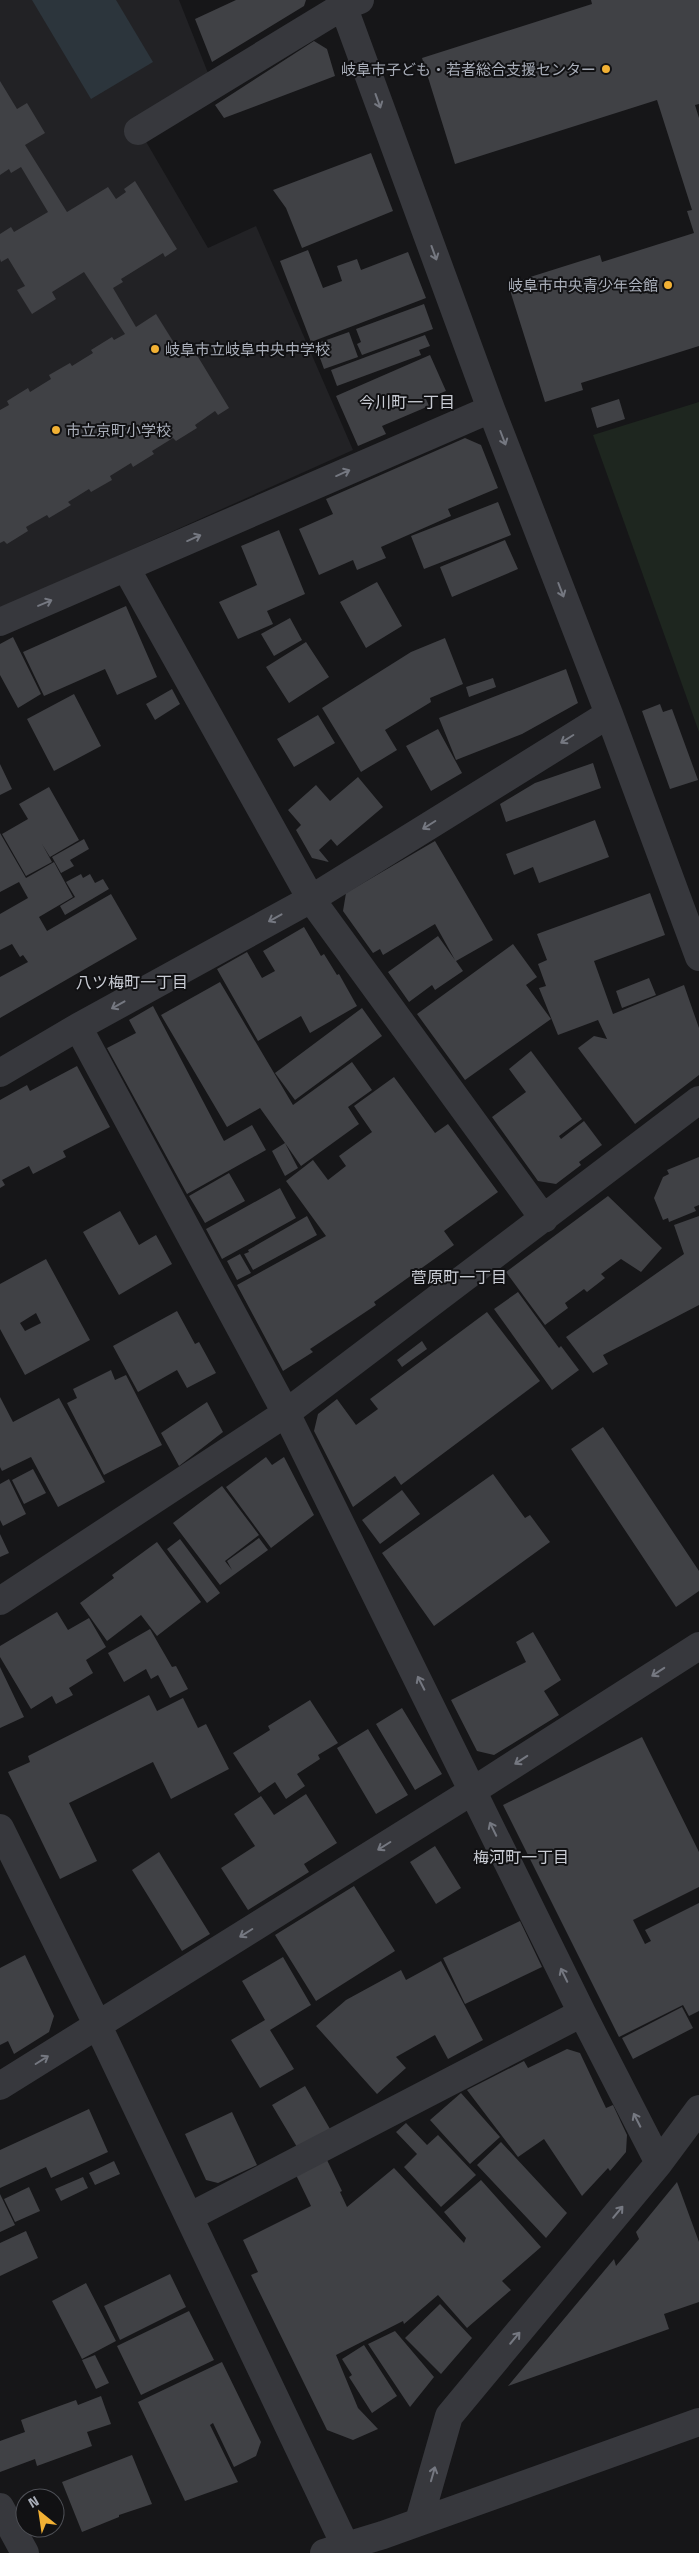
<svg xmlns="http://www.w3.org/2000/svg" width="699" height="2553" font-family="'Titillium Web','Noto Sans JP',sans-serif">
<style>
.built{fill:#222225}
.green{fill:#1e261f}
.water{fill:#2c353c}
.building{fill:#404145;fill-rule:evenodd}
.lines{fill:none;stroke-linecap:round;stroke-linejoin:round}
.minor{stroke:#37383d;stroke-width:28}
.oneway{stroke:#757881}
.poi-dot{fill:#f2b134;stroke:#111113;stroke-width:2}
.labels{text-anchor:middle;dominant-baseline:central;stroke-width:4;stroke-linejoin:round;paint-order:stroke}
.poi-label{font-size:15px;fill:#a8adb8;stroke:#111113;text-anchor:end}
.neighbourhood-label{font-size:16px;fill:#c9ccd4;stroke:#111113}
</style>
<rect width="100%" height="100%" fill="#161618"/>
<!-- built -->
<path class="built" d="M0 0H179L208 73 134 121 208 248 256 226 353 450 0 609Z"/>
<!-- green -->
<path class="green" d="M699 402V732L593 435Z"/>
<!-- water -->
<path class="water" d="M32 0H116L153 62 91 99Z"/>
<!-- building -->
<path class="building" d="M236 0H306L304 6 212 62 195 19Z
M591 0H699V104L695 105 699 118V346L581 383 583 390 545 402 508 284 600 255 602 262 694 233 687 211 692 210 657 100 455 164 422 58 592 4Z
M314 41 327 49 335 76 224 118 215 105Z
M0 81 17 109 27 103 45 133 25 145 67 212 108 187 116 199 126 192 124 189 135 181 177 249 165 257 163 253 121 279 123 282 113 288 136 327 156 314 181 354 192 347 229 408 218 415 215 411 195 425 197 428 176 441 173 438 152 451 154 454 133 467 131 463 110 476 112 480 91 492 89 489 68 502 71 505 49 518 47 515 26 527 28 531 7 544 4 541 0 543V410L9 405 7 401 28 388 30 392 51 379 49 375 70 363 72 366 93 353 91 350 112 337 114 340 125 334 84 272 52 292 56 299 32 314 17 290 25 286 8 258 1 262 0 259V234L11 227 14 232 48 212 21 167 11 173 9 169 0 175Z
M371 153 393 211 302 248 286 208 273 190Z
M308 250 323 288 342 281 337 266 357 259 361 270 408 252 426 298 311 342 280 261Z
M424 304 433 329 362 355 357 344 361 342 356 329Z
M349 332 358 357 324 369 315 344Z
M425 335 430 346 419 350 421 355 337 386 331 370Z
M430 355 446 391 426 399 429 406 382 426 386 434 358 446 336 396Z
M619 399 625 419 597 428 591 408Z
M465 438 481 445 498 488 448 509 451 516 381 547 386 558 357 570 353 560 319 575 299 529 333 514 326 499Z
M498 502 511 535 424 569 411 536Z
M279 530 305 594 267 611 273 624 238 639 219 602 257 585 241 546Z
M505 540 518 569 452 597 440 567Z
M377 582 402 626 366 648 340 602Z
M126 606 157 677 117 695 105 669 44 696 23 652Z
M290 618 302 640 274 656 261 634Z
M13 637 41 694 18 708 0 675V644Z
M445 638 463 684 430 698 431 702 385 730 397 750 361 772 322 708 411 652Z
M306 642 329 677 289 703 266 667Z
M566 669 578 703 522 734 456 760 439 718Z
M493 678 496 687 469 697 466 687Z
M172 689 180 704 155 720 146 704Z
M74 694 101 746 54 771 27 719Z
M660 704 663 712 672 709 698 780 670 789 642 711Z
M318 715 335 743 294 767 277 739Z
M438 729 462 773 431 791 406 746Z
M593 763 601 788 506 822 500 804 535 783Z
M0 764 12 789 0 795Z
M358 777 383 807 337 846 331 839 319 850 329 862 312 858 296 830 301 825 288 810 316 785 330 801Z
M49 787 79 840 50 857 42 844 52 862 26 876 2 834 28 819 19 804Z
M595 820 609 857 539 883 533 867 514 875 506 854Z
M0 833 26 878 54 862 73 897 39 917 47 931 111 894 137 939 0 1018V977L28 962 23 955 20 957 12 944 0 950V914L28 898 19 882 0 892Z
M84 839 89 849 70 860 74 866 61 873 52 857Z
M435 841 493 940 456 961 463 971 435 990 432 985 409 1002 388 972 438 936 455 960 435 924 383 955 380 949 373 953 343 911 346 893Z
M81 874 83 878 90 874 95 883 103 879 109 889 65 915 60 906 75 897 66 882Z
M650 893 665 935 594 961 613 1014 684 985 699 1028V1075L635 1124 578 1048 594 1036 607 1039 598 1020 558 1035 539 988 546 986 538 964 547 960 537 934Z
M304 927 321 956 324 954 337 975 339 974 357 1006 310 1033 301 1016 258 1041 217 969 247 952 262 978 275 971 263 951Z
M513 944 537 977 526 985 551 1019 465 1080 417 1014Z
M649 978 656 995 622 1008 616 991Z
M220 982 293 1105 352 1062 372 1090 348 1107 359 1124 301 1166 285 1143 298 1168 285 1176 272 1151 285 1143 260 1108 227 1127 161 1015Z
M153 1006 224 1141 252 1125 266 1150 187 1194 107 1048 136 1033 129 1020Z
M362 1008 382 1036 295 1100 275 1073Z
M531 1051 582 1119 559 1136 561 1139 584 1121 602 1145 579 1162 581 1165 556 1184 538 1181 492 1117 526 1092 509 1069Z
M77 1066 110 1127 63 1151 66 1157 33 1174 29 1166 2 1180 5 1185 0 1188V1100L27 1085 30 1091Z
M394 1077 435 1133 448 1124 498 1192 444 1231 454 1245 374 1302 376 1305 310 1349 313 1352 283 1371 237 1285 326 1236 286 1181 313 1160 328 1180 346 1166 339 1156 372 1132 354 1106Z
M699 1157V1205L694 1207 696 1211 669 1222 668 1218 663 1220 654 1198 663 1177 669 1174 667 1170Z
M229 1173 245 1201 205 1223 189 1196Z
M280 1188 296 1218 222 1259 206 1229Z
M608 1196 662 1248 641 1272 621 1259 601 1274 605 1278 587 1292 584 1289 565 1303 568 1308 545 1325 506 1272Z
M120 1211 139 1245 156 1235 172 1264 119 1295 83 1232Z
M307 1216 317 1235 253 1270 244 1254 249 1252 248 1250Z
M699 1216V1305L603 1355 608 1364 593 1373 566 1337 684 1254 674 1225Z
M240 1254 251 1273 237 1280 227 1261Z
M46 1259 90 1340 25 1375 0 1329V1284ZM36 1313 41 1323 25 1331 20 1323Z
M518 1292 559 1348 561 1346 579 1370 552 1390 494 1309Z
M177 1311 195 1344 199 1342 216 1373 187 1388 177 1370 138 1392 113 1346Z
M487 1312 540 1381 401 1485 395 1476 353 1507 314 1431 318 1414 337 1399 356 1425 378 1409 370 1399Z
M422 1341 427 1349 402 1367 397 1360Z
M111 1370 115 1380 126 1375 162 1445 104 1475 67 1403 77 1398 73 1389Z
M0 1397 13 1422 59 1398 105 1482 58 1507 31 1457 2 1471 0 1467Z
M207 1402 223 1432 179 1466 161 1433Z
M603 1427 699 1571V1591L676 1607 571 1449Z
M266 1457 272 1465 284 1457 314 1515 271 1548 226 1487Z
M33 1469 46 1493 24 1504 12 1480Z
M493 1474 525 1518 530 1515 550 1542 434 1626 382 1553Z
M9 1479 26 1514 3 1526 0 1520V1484Z
M222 1486 259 1535 225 1561 232 1570 227 1561 259 1538 268 1550 220 1585 173 1523Z
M402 1490 420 1514 380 1544 362 1520Z
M0 1534 9 1553 0 1557Z
M180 1539 220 1593 207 1603 167 1549Z
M157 1542 201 1602 157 1636 141 1615 107 1641 80 1603 114 1578 112 1575Z
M57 1612 68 1630 89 1618 106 1647 86 1660 93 1673 69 1688 73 1695 56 1704 52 1696 31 1709 0 1657V1646Z
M150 1629 172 1667 176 1666 188 1689 170 1698 158 1675 151 1679 146 1669 124 1682 108 1653Z
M533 1632 561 1680 544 1691 559 1715 494 1755 477 1751 451 1700 526 1662 516 1642Z
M0 1667 24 1717 0 1728Z
M149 1695 157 1711 183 1698 198 1728 206 1724 229 1769 171 1799 153 1762 69 1803 97 1861 60 1879 8 1772 30 1762 28 1756Z
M310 1700 338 1743 318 1755 320 1759 297 1774 305 1786 286 1799 275 1782 259 1793 233 1753 270 1730 268 1726Z
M402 1708 442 1774 415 1790 376 1724Z
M368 1729 408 1795 376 1814 337 1748Z
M642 1737 699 1852V1887L633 1920 645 1944 651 1941 645 1930 699 1903V2011L689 2016 683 2005 619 2037 503 1805Z
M306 1794 337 1843 304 1864 309 1872 248 1910 221 1868 255 1846 234 1814 261 1796 274 1815Z
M435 1846 461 1888 436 1904 410 1862Z
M159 1852 210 1934 182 1951 132 1870Z
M354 1886 395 1951 316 2001 275 1935Z
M520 1921 542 1967 465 2004 443 1958Z
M25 1955 54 2016 49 2032 14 2054 8 2041 0 2045V1968Z
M283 1957 311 2005 270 2030 294 2069 260 2088 231 2040 265 2020 242 1981Z
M441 1961 483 2040 448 2059 435 2035 396 2057 406 2068 377 2094 316 2026 346 2000 401 1970 406 1980Z
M682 2007 693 2028 633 2059 622 2038Z
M567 2049 580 2053 606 2108 613 2105 627 2135 626 2152 610 2171 608 2168 582 2196 544 2139 518 2157 467 2090 524 2061 528 2068Z
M305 2086 330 2129 297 2147 272 2105Z
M461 2093 500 2137 470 2164 430 2120Z
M89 2109 108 2152 51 2178 46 2167 0 2188V2150Z
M232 2112 257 2165 218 2183 206 2180 185 2134Z
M406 2123 427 2145 438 2135 476 2175 441 2207 404 2167 417 2154 396 2132Z
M501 2142 567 2213 546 2238 477 2165Z
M327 2160 342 2191 340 2192 347 2207 394 2168 464 2243 466 2238 444 2212 481 2180 541 2247 502 2281 511 2290 467 2328 438 2295 404 2324 403 2321 336 2355 358 2408 378 2429 353 2440 327 2430 251 2275 258 2272 243 2240 311 2206 296 2175Z
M114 2161 120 2174 95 2185 89 2173Z
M83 2177 88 2188 61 2201 55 2189Z
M677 2182 699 2242V2302L664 2314 669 2329 508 2386 614 2259 616 2266 639 2239 636 2232Z
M29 2187 40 2211 15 2222 4 2199Z
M0 2194 15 2225 0 2232Z
M26 2231 38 2258 0 2276V2243Z
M170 2274 186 2307 120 2340 104 2306Z
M86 2283 116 2341 82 2359 52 2301Z
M440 2304 472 2338 441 2374 405 2338Z
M189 2311 214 2360 141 2395 117 2346Z
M395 2331 434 2377 410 2407 368 2344Z
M364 2345 397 2396 372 2413 349 2377 352 2375 342 2359Z
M95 2355 109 2383 96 2389 82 2360Z
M222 2362 261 2442 256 2456 234 2467 213 2423 210 2425 238 2482 185 2501 138 2402Z
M101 2396 111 2424 87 2432 92 2446 37 2466 35 2459 0 2472V2441L25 2432 21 2420 76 2400 78 2405Z
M132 2455 152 2504 119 2515V2517L82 2532 62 2482Z"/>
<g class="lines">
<!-- minor -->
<path class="minor" d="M341 0 491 409 609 714 699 957
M138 131 343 6 360 0
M126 568 311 899 544 1219
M0 622 491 409
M78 1027 286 1413 582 2013 659 2163
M0 1073 78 1027 311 899 609 714
M0 1601 286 1413 699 1100
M0 1828 98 2026 345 2545
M0 2086 474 1790 699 1646
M189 2217 582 2013
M0 2507 25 2553
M419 2521 449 2416 659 2163 699 2109
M324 2553 383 2535 699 2422"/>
</g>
<!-- one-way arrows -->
<defs><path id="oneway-shaft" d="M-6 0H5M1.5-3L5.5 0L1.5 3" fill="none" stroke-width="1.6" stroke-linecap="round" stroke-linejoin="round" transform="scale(1.25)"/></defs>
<g class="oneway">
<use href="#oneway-shaft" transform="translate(378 101) rotate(70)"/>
<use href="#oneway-shaft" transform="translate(434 253) rotate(70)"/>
<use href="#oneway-shaft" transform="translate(503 438) rotate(69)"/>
<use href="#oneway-shaft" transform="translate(343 473) rotate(-24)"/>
<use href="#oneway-shaft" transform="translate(194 538) rotate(-24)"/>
<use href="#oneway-shaft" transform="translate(561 590) rotate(69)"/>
<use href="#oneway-shaft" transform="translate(45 603) rotate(-23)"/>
<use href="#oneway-shaft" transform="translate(567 739) rotate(148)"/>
<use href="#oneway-shaft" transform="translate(429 825) rotate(148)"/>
<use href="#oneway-shaft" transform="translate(275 918) rotate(151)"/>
<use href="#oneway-shaft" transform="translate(118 1005) rotate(151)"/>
<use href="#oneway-shaft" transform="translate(658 1672) rotate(147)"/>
<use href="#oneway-shaft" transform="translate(421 1683) rotate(-117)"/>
<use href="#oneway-shaft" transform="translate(521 1760) rotate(147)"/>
<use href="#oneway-shaft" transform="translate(493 1829) rotate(-116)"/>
<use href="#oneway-shaft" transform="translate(384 1846) rotate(148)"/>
<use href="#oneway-shaft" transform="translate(246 1933) rotate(148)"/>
<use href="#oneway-shaft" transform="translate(564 1975) rotate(-116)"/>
<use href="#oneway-shaft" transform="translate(42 2060) rotate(-32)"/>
<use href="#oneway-shaft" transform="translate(637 2120) rotate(-117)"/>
<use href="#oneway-shaft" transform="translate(618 2212) rotate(-50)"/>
<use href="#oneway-shaft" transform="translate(515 2338) rotate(-50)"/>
<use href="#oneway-shaft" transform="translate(433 2474) rotate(-74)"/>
</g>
<!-- markers -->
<g class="poi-dot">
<circle cx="606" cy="69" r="5"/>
<circle cx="668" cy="285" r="5"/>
<circle cx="155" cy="349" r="5"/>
<circle cx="56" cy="430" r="5"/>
</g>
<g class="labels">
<!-- poi labels -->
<g class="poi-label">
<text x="596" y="69">岐阜市子ども・若者総合支援センター</text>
<text x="658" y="285">岐阜市中央青少年会館</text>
<text x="165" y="349" text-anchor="start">岐阜市立岐阜中央中学校</text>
<text x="66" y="430" text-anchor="start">市立京町小学校</text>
</g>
<!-- neighbourhood labels -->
<g class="neighbourhood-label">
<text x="407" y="402">今川町一丁目</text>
<text x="132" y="982">八ツ梅町一丁目</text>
<text x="459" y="1277">菅原町一丁目</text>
<text x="521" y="1857">梅河町一丁目</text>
</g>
</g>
<!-- north arrow -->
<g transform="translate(40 2513) rotate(330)"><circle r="24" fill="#111113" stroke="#4d4f55"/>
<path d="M0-4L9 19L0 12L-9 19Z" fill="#f2b134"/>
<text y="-8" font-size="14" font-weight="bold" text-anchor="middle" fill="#a8adb8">N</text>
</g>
</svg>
